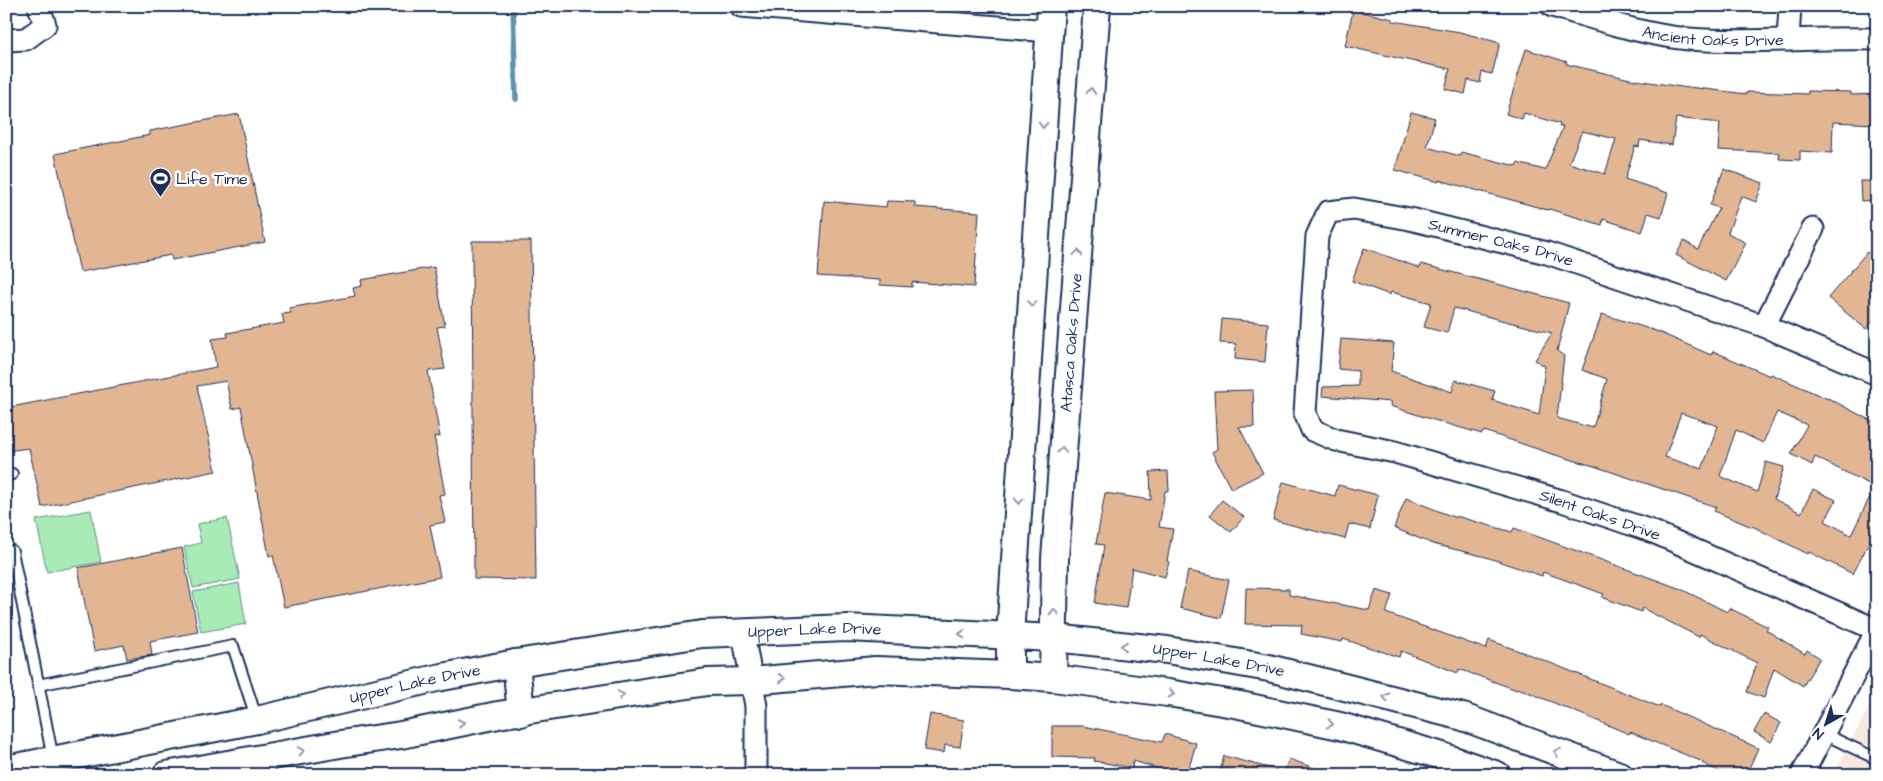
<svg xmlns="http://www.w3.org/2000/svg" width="1883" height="781" font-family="'Architects Daughter',sans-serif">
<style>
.built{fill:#f6e9df}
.green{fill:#a8ebb6;stroke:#628d8a}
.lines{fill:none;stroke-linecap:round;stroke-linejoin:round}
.stream{stroke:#5c94af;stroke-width:5.5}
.building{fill:#e2b693;stroke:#1b2f5e;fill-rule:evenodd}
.service-casing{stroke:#1b2f5e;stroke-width:14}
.minor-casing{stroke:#1b2f5e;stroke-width:25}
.tertiary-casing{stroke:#1b2f5e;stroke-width:30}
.service{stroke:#fff;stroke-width:10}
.minor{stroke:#fff;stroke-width:21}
.tertiary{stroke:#fff;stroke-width:26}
.oneway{stroke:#8d97ae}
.labels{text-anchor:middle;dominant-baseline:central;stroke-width:5;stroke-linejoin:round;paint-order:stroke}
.street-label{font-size:16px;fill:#1b2f5e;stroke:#fff}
.poi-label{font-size:16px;fill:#1b2f5e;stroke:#fff;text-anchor:start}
</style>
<rect width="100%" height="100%" fill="#fff"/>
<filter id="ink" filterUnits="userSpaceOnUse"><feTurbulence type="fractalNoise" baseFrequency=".02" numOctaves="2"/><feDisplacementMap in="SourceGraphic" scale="10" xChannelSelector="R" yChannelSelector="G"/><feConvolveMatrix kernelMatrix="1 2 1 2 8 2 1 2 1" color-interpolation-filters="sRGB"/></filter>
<g filter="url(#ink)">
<!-- built -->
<path class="built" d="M1877 691V775H1834Z"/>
<!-- green -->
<path class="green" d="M91 510 101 562 47 572 36 520Z
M227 518 240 579 193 588 184 547 201 543 197 524Z
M239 583 246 624 201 632 193 592Z"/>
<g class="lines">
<!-- stream -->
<path class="stream" d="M513 6 516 99"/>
</g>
<!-- building -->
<path class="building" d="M1353 10 1393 19V21L1460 32 1500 43 1492 74 1482 72 1480 83 1468 80 1465 94 1445 89 1450 69 1402 59 1345 46Z
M1526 49 1567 62 1566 64 1630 79 1688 88V87L1747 94V92L1808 94V91L1851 92V95L1877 94V124L1833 122 1832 153 1800 151V160L1779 159 1780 153 1718 150 1720 123 1676 118 1672 145 1640 140 1639 147 1635 146 1625 179 1668 193 1661 217 1648 213 1642 232 1603 219 1602 225 1549 209 1548 210 1508 199 1439 180V182L1395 170 1411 112 1435 118 1427 147 1460 156 1461 152 1516 166 1517 163 1545 170 1563 127 1559 126 1560 124 1524 113 1522 119 1506 114ZM1582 131 1616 139 1605 174 1569 163Z
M239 114 265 242 172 260 171 255 80 272 55 154 150 135V131Z
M1724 169 1763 183 1756 202 1741 196 1728 233 1746 243 1726 281 1676 255 1684 241 1698 249 1719 208 1710 205Z
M1860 181H1877V200L1861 201Z
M824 201 886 207 887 201 915 202V207L979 212 974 287 912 282V287L880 285V280L818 276Z
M472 241H531L536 580 474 579Z
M1364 248 1420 268 1421 264 1569 303 1557 351 1564 356 1557 418 1593 428 1607 379 1582 370 1602 314 1656 331 1711 355 1713 351 1770 376 1771 374 1828 399V398L1877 424V527L1853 574 1809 552 1808 554 1752 526V527L1714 511 1716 507 1594 466 1552 454 1484 431 1482 434 1434 420 1390 406 1391 402 1322 396 1323 387 1358 386V371L1338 369 1341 339 1370 341 1394 343 1391 371 1452 392 1455 380 1495 391 1492 400 1539 415 1545 366 1535 360 1552 333 1454 308 1447 333 1424 327 1431 303 1391 292 1390 295 1352 281ZM1777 412 1807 425 1791 454 1812 465 1815 457 1875 487 1851 535 1825 521 1836 500 1813 489 1801 513 1774 499 1784 467 1766 462 1757 492 1720 476 1736 430 1763 443ZM1681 413 1718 426 1702 469 1665 457Z
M1867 252 1877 259V316L1866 329 1828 298Z
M434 267 445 326 437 327 445 369 428 371 440 437 434 436 445 494 439 495 445 522 430 525 440 577 284 607 273 555 269 556 241 407 232 409 226 381 197 386 216 471 42 507 29 448 6 451V408L216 367 212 339 228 337 227 333 284 323 282 314 291 313 289 308 355 296 353 288 362 286 361 280Z
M1222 319 1268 323 1265 362 1235 359 1236 344 1220 343Z
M1253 390 1254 427H1239L1263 473 1231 489 1212 452 1217 449 1214 391Z
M1168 471 1169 491H1165L1159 527 1173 529 1167 561 1169 562 1165 577 1132 568 1126 608 1095 603 1104 545 1096 544 1105 493 1151 500 1150 472Z
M1283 482 1335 496 1338 485 1378 495 1370 529 1349 524 1345 539 1273 520Z
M1406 498 1456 518V516L1512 532 1514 528 1681 589 1727 612 1729 608 1768 627 1766 630 1805 654 1807 650 1820 658 1803 686 1774 668 1764 698 1747 692 1757 663 1700 634 1699 637 1642 608 1641 612 1602 597 1604 594 1543 572 1542 576 1486 557 1433 544 1394 528Z
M1222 500 1244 517 1231 532 1210 515Z
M182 548 198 632 150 641 152 655 127 659 124 645 94 651 78 568Z
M1188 571 1229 580 1221 618 1180 608Z
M1246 588 1289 589V595L1369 610 1376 590 1392 595 1386 613 1486 649 1489 640 1533 656 1660 707 1661 705 1758 748 1746 775H1726L1702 763 1703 762 1630 732 1629 734 1518 688 1517 690 1459 669 1458 673 1401 651 1399 657 1343 639 1342 642 1301 634 1302 625 1245 624Z
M930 714 964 720 960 747 945 745 944 753 924 750Z
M1764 714 1781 723 1771 742 1754 732Z
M1052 726H1083L1162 742 1165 734 1196 743 1187 775H1180L1133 761 1132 768 1094 761 1095 758 1052 757Z
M1224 756 1277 770 1276 775H1219Z
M1289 759 1328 773 1327 775H1283Z"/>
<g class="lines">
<defs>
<path id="service" d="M6 473 12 474
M6 552 12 551 53 759
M38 685 233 646 257 720
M1824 734 1877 759
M267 758 270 775"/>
<g id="minor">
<path d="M741 6 1049 31"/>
<path id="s1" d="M1552 6C1597 19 1643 35 1689 39 1752 44 1814 37 1877 39"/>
<path d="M6 40 26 39 45 25 39 6"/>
<path d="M1788 40 1790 6"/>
<path d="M1764 326 1813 229"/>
<path id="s2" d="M1877 630 1651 531 1562 501 1395 452 1336 440 1312 430 1305 413 1317 236 1328 212 1354 209 1410 219 1547 253 1764 326 1877 374"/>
<path d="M743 633 756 706V775"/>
<path d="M1802 775 1877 630"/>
</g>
<g id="tertiary">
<path d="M516 663 521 713"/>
<path d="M1010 675V636L1051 6"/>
<path id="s3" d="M1053 678 1055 558 1097 6"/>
<path id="s4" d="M6 769 257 720 437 678 516 663 702 634 847 628 1054 638 1167 650 1269 668 1463 717 1619 775"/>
<path d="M166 775 340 744 401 735 498 715 707 682 751 681 876 670 1010 675 1053 678 1168 693 1240 705 1340 726 1442 756 1497 775"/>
</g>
</defs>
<!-- service casing -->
<use href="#service" class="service-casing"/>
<!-- minor casing -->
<use href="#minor" class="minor-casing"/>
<!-- tertiary casing -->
<use href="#tertiary" class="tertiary-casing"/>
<!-- service -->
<use href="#service" class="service"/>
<!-- minor -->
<use href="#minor" class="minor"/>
<!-- tertiary -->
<use href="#tertiary" class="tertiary"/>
</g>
<!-- one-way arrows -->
<defs><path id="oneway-chevron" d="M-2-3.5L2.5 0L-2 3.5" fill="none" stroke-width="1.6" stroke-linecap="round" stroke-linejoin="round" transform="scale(1.25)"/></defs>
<g class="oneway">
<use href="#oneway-chevron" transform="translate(1091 91) rotate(-85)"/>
<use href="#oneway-chevron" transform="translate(1043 125) rotate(93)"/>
<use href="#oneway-chevron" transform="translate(1078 253) rotate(-85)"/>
<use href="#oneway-chevron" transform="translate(1032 304) rotate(93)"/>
<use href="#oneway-chevron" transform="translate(1062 450) rotate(-86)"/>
<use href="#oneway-chevron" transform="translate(1019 501) rotate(94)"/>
<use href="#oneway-chevron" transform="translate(1054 612) rotate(-89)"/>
<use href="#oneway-chevron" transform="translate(962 634) rotate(-177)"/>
<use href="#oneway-chevron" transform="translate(1124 646) rotate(-174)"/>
<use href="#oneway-chevron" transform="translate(782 678) rotate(-5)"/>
<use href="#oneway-chevron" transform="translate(1171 694) rotate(9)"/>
<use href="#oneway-chevron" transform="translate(621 695) rotate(-9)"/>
<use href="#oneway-chevron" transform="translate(1386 697) rotate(-166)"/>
<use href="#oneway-chevron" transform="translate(461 723) rotate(-11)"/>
<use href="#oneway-chevron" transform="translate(1330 724) rotate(13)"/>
<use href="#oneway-chevron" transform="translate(301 751) rotate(-11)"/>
<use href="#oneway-chevron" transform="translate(1557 752) rotate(-160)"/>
</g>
</g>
<!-- icons -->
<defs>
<symbol id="stadium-pin" viewBox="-11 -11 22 30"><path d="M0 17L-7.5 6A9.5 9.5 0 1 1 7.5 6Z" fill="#1b2f5e" stroke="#fff"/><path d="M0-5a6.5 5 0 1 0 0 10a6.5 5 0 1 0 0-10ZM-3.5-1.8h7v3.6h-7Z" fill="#fff"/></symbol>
</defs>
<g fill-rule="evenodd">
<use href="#stadium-pin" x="148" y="166" width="25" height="34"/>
</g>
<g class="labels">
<!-- street labels -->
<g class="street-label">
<text stroke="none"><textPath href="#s1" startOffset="165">Ancient Oaks Drive</textPath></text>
<text stroke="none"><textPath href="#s2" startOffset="1000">Summer Oaks Drive</textPath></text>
<text stroke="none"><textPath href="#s3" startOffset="336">Atasca Oaks Drive</textPath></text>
<text transform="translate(1600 515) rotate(19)">Silent Oaks Drive</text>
<text stroke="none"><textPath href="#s4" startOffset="822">Upper Lake Drive</textPath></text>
<text stroke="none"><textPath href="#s4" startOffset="1228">Upper Lake Drive</textPath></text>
<text stroke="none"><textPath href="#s4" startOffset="418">Upper Lake Drive</textPath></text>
</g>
<!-- poi labels -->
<g class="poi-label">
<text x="176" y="179">Life Time</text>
</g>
</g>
<!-- margin -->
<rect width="1883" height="781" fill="none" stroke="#fff" stroke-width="25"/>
<rect x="12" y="12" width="1858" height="756" fill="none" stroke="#1b2f5e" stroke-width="2" filter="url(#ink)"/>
<!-- north arrow -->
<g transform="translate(1826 724) rotate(219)" stroke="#ffffff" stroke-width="4" paint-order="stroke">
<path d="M0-4L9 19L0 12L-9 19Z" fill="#1b2f5e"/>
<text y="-8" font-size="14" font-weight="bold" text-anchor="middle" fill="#1b2f5e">N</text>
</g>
</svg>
